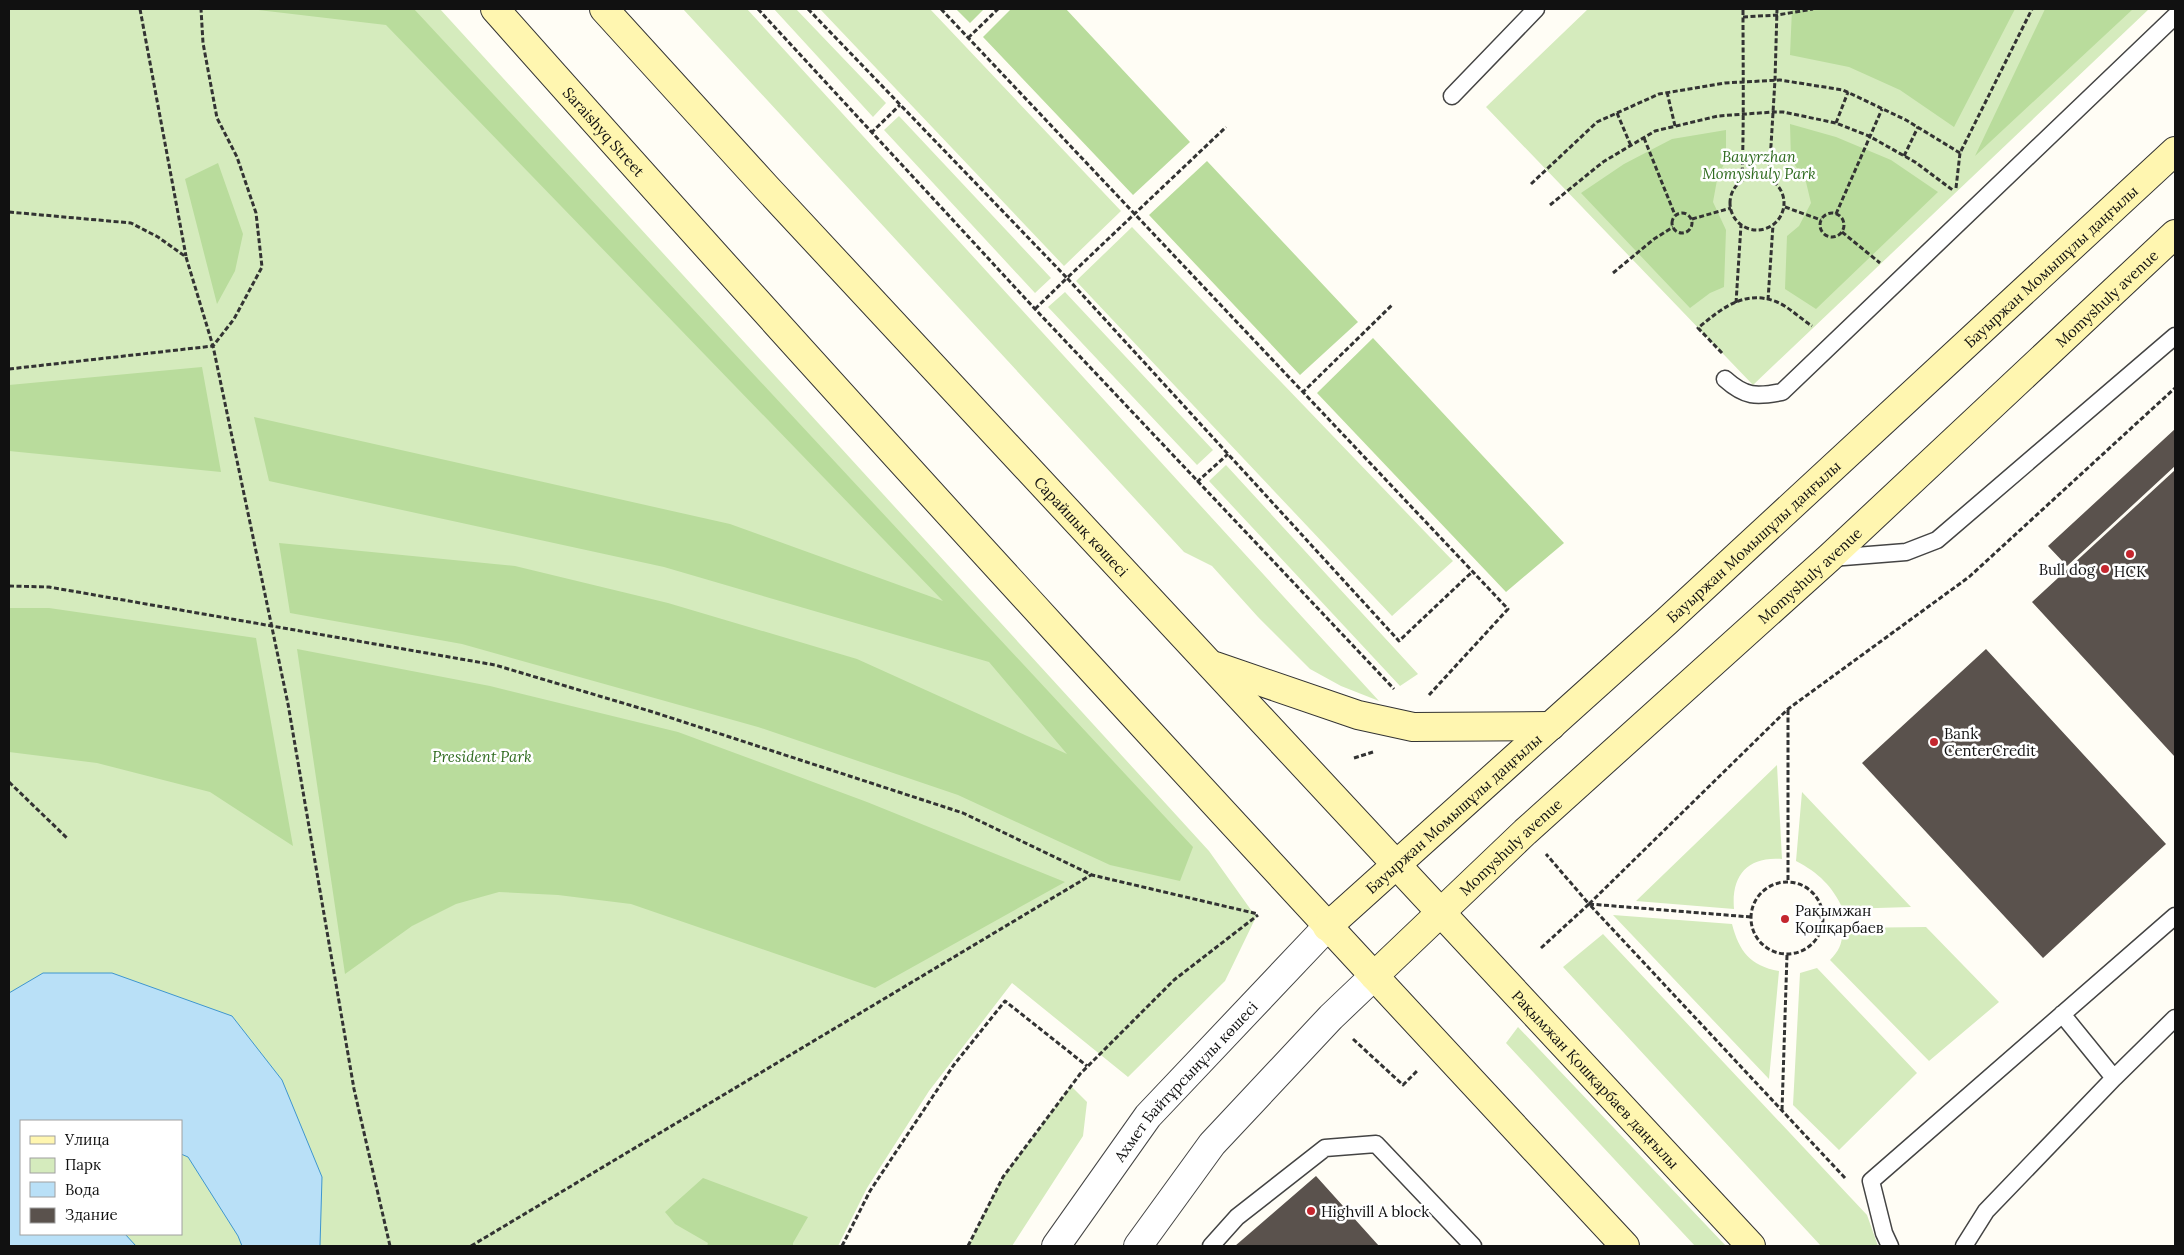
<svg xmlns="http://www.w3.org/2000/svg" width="2184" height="1255" font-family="Lora,serif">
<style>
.green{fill:#d5ebbd;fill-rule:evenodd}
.forest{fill:#b9dc9c}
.water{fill:#b9e0f7;stroke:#3f96cf}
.building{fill:#5a524d}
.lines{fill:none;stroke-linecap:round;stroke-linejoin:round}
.service-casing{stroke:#444;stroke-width:19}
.tertiary-casing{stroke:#444;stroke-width:30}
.secondary-casing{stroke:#333;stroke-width:30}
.path{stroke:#333;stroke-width:3;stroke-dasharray:5 2.5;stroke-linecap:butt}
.service{stroke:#fff;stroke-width:16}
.tertiary{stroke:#fff;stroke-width:28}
.secondary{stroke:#fff6b0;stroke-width:28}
.poi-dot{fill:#c4262e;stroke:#fff;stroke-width:2}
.labels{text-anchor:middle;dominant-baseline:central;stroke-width:5;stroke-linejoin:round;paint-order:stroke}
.street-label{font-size:15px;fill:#111;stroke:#fff}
.park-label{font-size:15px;font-style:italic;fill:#2f6b1f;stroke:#fff}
.poi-label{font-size:15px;fill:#111;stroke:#fff;text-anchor:start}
</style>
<rect width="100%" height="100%" fill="#fffdf5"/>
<!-- green -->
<path class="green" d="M9 9H440L1209 851 1256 917 1225 981 1128 1077 1012 983 929 1091 867 1188 838 1246H9ZM21 1121H181V1234H21Z
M683 9H747L1379 701 1341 686 1310 669 1258 617 1212 566 1184 552Z
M774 9H796L886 103 873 117Z
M820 9H930L1121 211 1064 266Z
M1588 9H2149L1753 385 1486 107Z
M899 116 1051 278 1035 293 884 130Z
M1132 227 1453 561 1392 616 1076 281Z
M1065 292 1213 450 1197 465 1048 307Z
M1226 465 1418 674 1400 686 1209 481Z
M1777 765 1782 859C1748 856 1731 875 1734 909L1636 901Z
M1802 792 1911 907 1843 909C1832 886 1819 873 1796 861Z
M1613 915 1732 924C1739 951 1750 966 1779 971L1769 1079Z
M1926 927 1999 1002 1929 1061 1830 960C1840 950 1843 942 1842 928Z
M1603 934 1867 1215 1878 1246H1821L1563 967Z
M1817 968 1917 1073 1839 1150 1793 1105 1800 973Z
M1518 1027 1726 1246H1695L1506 1043Z
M1071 1086 1087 1102 1083 1136 1012 1246H968L1003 1177Z"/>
<!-- forest -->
<path class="forest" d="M249 9H414L1193 847 1180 881 1110 865 958 795 758 727 462 644 290 613 279 543 515 566 668 603 857 659 1067 754 989 662 664 567 269 481 254 417 730 524 943 601 386 25Z
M956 9H984L970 23Z
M1011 9H1066L1190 142 1133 195 983 37Z
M1792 9H2015L1954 127 1900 90 1849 67 1790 55Z
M2045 9H2133L1975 156Z
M1790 124 1836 137 1891 160 1938 192 1816 309 1785 289 1787 236 1799 226 1811 203 1806 182 1791 159Z
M1726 130V159L1717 180 1713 202 1726 230 1724 287 1710 293 1690 308 1581 193 1624 164 1672 139Z
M1207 161 1358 322 1300 375 1149 215Z
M218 163 243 234 235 271 217 304 185 179Z
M1373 338 1564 543 1506 592 1317 393Z
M202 367 221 472 9 451V385Z
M9 608H49L256 638 293 846 210 792 97 763 9 752Z
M297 649 490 686 678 732 867 802 1065 882 875 988 631 904 558 895 499 892 456 904 412 926 345 974Z
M703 1178 808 1217 793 1243V1246H707L708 1243 675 1224 665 1212Z"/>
<!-- water -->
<path class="water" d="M43 973H112L232 1016 282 1080 322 1177 320 1246H242L238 1236 188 1157 181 1154V1121H21V1234H125L136 1246H9V993Z"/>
<!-- building -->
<path class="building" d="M2175 429V466L2067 566 2048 546Z
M2175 470V757L2032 602Z
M1986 649 2166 844 2043 958 1862 763Z
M1316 1176 1379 1246H1235Z"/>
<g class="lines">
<defs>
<path id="service" d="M1452 96 1536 9
M1725 379C1745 397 1756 397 1782 392L2175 16
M1831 558 1906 552 1937 540 2175 336
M2062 1014 2114 1078
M1211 1246 1237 1217 1325 1148 1376 1144 1473 1246
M1890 1246 1884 1233 1871 1181 2175 916
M1964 1246 1986 1211 2114 1078 2175 1018"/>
<g id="tertiary">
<path id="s1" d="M1056 1246 1148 1116 1327 927"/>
<path d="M1138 1246 1212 1144 1331 1017 1374 976"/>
</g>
<g id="secondary">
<path id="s2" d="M495 9C866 427 1244 837 1625 1246"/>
<path id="s3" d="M604 9 766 187 1751 1246"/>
<path d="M1215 666 1358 715 1413 727 1551 726"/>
<path id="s4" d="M1327 927 1666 622 2175 151"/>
<path id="s5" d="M1374 976 1525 832 1829 558 2175 234"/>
</g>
</defs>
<!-- service casing -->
<use href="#service" class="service-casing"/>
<!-- tertiary casing -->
<use href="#tertiary" class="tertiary-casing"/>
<!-- secondary casing -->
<use href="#secondary" class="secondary-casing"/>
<!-- path -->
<path class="path" d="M140 9 186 256
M758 9 1035 309 1394 689
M808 9 1067 278 1226 127
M941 9 1508 609 1429 695
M1743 17 1777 15 1813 9
M968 38 998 9
M1667 92 1675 126
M1617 113 1631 146
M1836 123 1848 92
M871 133 900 105
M1644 138 1675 215
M1904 156 1918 127
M1730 203a27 27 0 1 1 54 0a27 27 0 1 1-54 0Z
M1769 178 1775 80 1777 9
M1742 180C1744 123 1743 66 1743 9
M1531 184 1597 122 1659 94 1725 83 1780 80 1843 90 1906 120 1960 153
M1956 188 1960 153 2032 9
M1550 205 1603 162 1655 131 1718 116 1773 112H1783L1836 123 1869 136 1915 162 1954 191
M1785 207 1821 220
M9 212 131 223 158 237 186 257 213 346 288 704 354 1089 390 1246
M1672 223a10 10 0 1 1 20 0a10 10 0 1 1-20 0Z
M1820 225a12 12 0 1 1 24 0a12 12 0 1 1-24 0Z
M1836 214 1882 109
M1692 219 1731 208
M1842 232 1880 263
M1613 273 1654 239 1673 227
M1768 300 1773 225
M1736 303 1741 225
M1035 309 1067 278 1399 641 1472 572
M1722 353 1698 328C1722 308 1745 289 1777 302 1789 307 1801 319 1812 326
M9 369 213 346 234 319 262 267 256 213 237 157 217 118 203 43 201 9
M1302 393 1392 305
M1197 482 1228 454
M9 586 49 587 495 665 653 712 963 813 1092 875 1258 914
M1788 710V882
M1354 758 1373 752
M9 782 68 839
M1751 918a36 36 0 1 1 72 0a36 36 0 1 1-72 0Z
M1589 904 1788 709 1969 577 2175 388
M1751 917 1589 904 1845 1178
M1541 948 1589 904 1546 854
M1353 1039 1403 1085 1418 1070
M1782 1110 1787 955
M471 1246 1091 875
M842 1246 870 1191 953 1066 1005 1001 1087 1066
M968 1246 1003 1177 1080 1074 1174 980 1258 915"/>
<!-- service -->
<use href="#service" class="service"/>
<!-- tertiary -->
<use href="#tertiary" class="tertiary"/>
<!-- secondary -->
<use href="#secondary" class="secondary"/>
</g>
<!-- markers -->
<g class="poi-dot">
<circle cx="2130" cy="554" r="5"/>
<circle cx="2105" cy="569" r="5"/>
<circle cx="1934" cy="742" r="5"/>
<circle cx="1785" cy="919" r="5"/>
<circle cx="1311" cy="1211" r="5"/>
</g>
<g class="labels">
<!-- street labels -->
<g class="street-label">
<text stroke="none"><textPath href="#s2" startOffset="164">Saraishyq Street</textPath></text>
<text stroke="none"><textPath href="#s4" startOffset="980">Бауыржан Момышұлы даңғылы</textPath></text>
<text stroke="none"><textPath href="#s5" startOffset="998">Momyshuly avenue</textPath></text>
<text stroke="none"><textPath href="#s3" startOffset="704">Сарайшық көшесі</textPath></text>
<text stroke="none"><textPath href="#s4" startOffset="575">Бауыржан Момышұлы даңғылы</textPath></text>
<text stroke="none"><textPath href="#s5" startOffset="592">Momyshuly avenue</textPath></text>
<text stroke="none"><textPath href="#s4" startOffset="170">Бауыржан Момышұлы даңғылы</textPath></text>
<text stroke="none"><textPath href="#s5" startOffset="188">Momyshuly avenue</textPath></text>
<text stroke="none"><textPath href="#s3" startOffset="1459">Рақымжан Қошқарбаев даңғылы</textPath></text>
<text stroke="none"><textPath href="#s1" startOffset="210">Ахмет Байтұрсынұлы көшесі</textPath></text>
</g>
<!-- park labels -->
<g class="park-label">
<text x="1759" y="156">Bauyrzhan<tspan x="1759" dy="17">Momyshuly Park</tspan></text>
<text x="482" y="756">President Park</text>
</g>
<!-- poi labels -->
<g class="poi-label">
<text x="2095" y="569" text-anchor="end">Bull dog</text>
<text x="2130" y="571" text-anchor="middle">НСК</text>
<text x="1944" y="733">Bank<tspan x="1944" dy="17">CenterCredit</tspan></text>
<text x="1795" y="910">Рақымжан<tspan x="1795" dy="17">Қошқарбаев</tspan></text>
<text x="1321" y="1211">Highvill A block</text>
</g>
</g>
<!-- border -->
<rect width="2184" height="1255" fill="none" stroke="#111111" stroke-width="20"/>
<!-- legend -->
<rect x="20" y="1120" width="162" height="115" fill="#ffffff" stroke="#a0a0a0"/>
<rect x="30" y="1136" width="25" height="8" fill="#fff6b0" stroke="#a0a0a0"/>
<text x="65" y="1145" font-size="15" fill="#111111">Улица</text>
<rect x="30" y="1158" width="25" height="15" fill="#d5ebbd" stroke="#a0a0a0"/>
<text x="65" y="1170" font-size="15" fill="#111111">Парк</text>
<rect x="30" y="1182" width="25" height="15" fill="#b9e0f7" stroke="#a0a0a0"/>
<text x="65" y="1195" font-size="15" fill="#111111">Вода</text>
<rect x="30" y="1208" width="25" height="15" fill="#5a524d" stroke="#a0a0a0"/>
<text x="65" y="1220" font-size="15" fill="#111111">Здание</text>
</svg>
